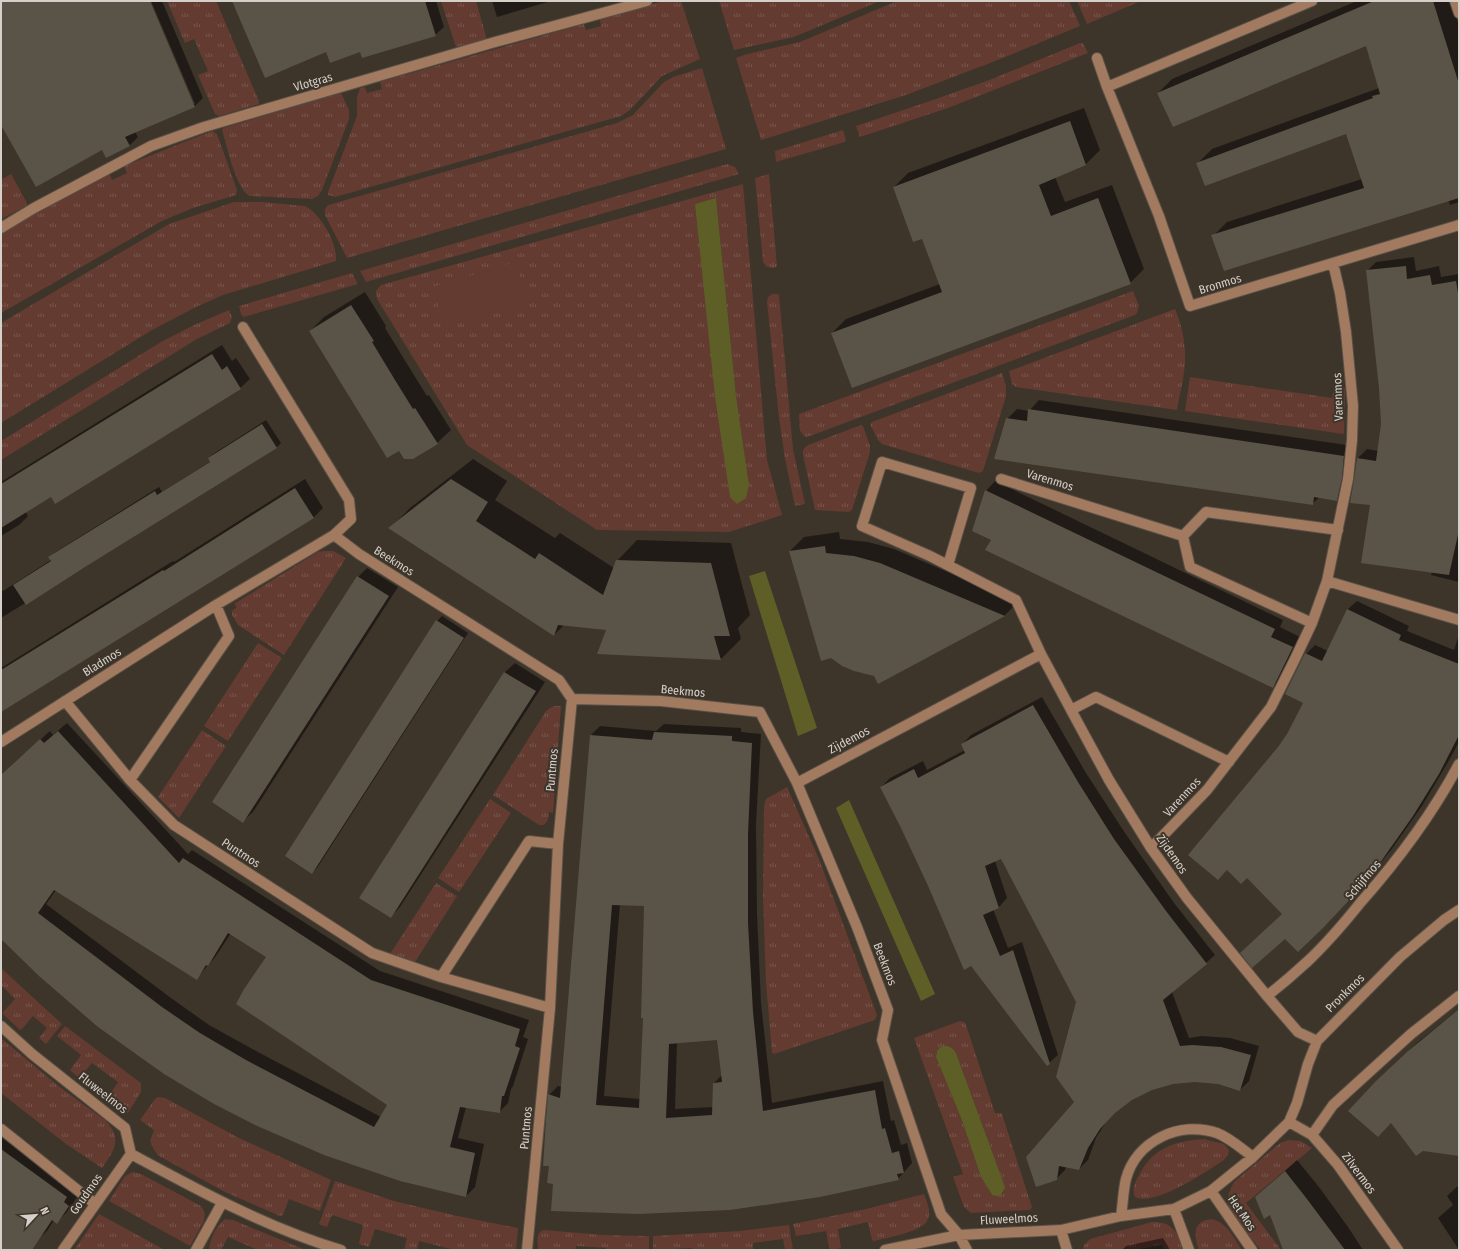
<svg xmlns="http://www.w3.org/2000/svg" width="1460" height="1251" font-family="'Fira Sans Condensed',sans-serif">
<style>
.grass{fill:url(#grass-tufts);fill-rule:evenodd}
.park{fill:#633b31}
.water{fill:#5d5f27}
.shadow{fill:#0007;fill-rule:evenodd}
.building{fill:#595447;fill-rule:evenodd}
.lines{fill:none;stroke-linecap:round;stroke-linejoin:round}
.minor-casing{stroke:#595047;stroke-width:12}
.minor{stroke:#a17a60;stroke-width:10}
.labels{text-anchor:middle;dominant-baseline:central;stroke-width:4;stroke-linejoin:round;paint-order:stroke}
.street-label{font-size:12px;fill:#d6d0ca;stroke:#3d342a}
</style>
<defs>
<pattern id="grass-tufts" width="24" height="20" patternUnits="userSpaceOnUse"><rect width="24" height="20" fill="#633b31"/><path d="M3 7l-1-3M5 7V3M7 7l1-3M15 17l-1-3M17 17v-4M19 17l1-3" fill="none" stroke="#79564e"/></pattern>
</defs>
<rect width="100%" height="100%" fill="#3d342a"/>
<!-- grass -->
<path class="grass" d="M167 1H216L259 101V104L219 116 215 114 198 75 208 71 194 39 185 43Z
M441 1H476L486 36V39L484 41 456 47Z
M663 1H681L700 59 662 76 630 110 621 116 335 197 328 195V192L357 116V97L360 88 365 87 367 93 382 89 380 82 584 24 586 30 601 26 600 19Z
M719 1H880L794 37 734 50Z
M897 1H1069L1080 26 1003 58 906 95 761 140 736 58 747 54 800 42Z
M1077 1H1141L1087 24Z
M1080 43H1083L1088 53 948 108 860 137 856 126 933 100 992 79Z
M702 68 726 149 347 258 325 215V209L328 205 617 123 633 115 664 82 673 77Z
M341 93 349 110V119L322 190 318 196 312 199 249 196C235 186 227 146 222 130L223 128Z
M843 130 846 140 845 142 776 162 775 151Z
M212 131 217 134 237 190 236 195 193 208 162 221 1 313V235L45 207 109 173 112 180 127 173 124 166Z
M727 164 735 167 739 174 366 282 360 271Z
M11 174 27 203 26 206 1 219V180Z
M769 174 777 266 774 268 767 267 763 262 755 178Z
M743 184 767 460 782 515 729 532 597 530 467 445 377 299 376 291 381 285ZM716 199 736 395 749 485 695 204Z
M234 202H262L305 206C321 214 338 244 336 261L223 295 196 307 152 330 1 423V323L169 224Z
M352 273 358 284 247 316 244 317 241 314 239 306Z
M1133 291 1139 306 1137 313 1135 315 810 436 805 437 800 431 799 414Z
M772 294H778L779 295 793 449 805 504 795 506 785 459 779 418 767 302 768 297Z
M1175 309C1179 319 1183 330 1184 342 1188 364 1181 388 1177 410L1016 387 1012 384 1009 371Z
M229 310 232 317 230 323 197 339 1 460V441L161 342 194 325Z
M1002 373 1006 386V396L983 471 979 473 882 444 878 440 870 424 872 422Z
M1190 377 1332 398 1335 382C1340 383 1344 384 1345 390L1344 433 1343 434 1185 411Z
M861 425 863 426 870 446V452L852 510 849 512 815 510 803 455C802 450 804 448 808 445Z
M324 551H333L346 558 284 655 238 625 232 615V611L237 607 234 604 318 552Z
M258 643 282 658 228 741 204 726Z
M554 706H561L553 813 549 812 548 820 544 825H539L493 795 546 711 550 708Z
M202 730 226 746 179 818 158 797Z
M787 787 819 859 877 1015 875 1020 774 1054 772 1053 766 983 763 897 764 806 766 799Z
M490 799 511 813 459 892 438 878Z
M436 883 457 896 415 962 390 954Z
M1 968 62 1024 46 1044 39 1038 47 1028 33 1016 22 1029 20 1030 3 1014V1012L15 999 1 985Z
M960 1021 964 1022 966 1025 995 1113H1000L1002 1114 1032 1207 1030 1210 971 1213 964 1207 953 1177 963 1174 914 1038ZM950 1047 956 1053 1004 1184 1003 1193 992 1195 981 1177 961 1118 936 1057 937 1051Z
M65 1026 141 1083V1092L128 1113 107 1099 118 1082 92 1063 81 1076 78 1077 70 1070 81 1055 57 1036Z
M1 1038 61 1088 106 1121C123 1139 114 1151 102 1168L66 1144 1 1093Z
M158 1097 165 1098 239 1138 331 1180 320 1211 289 1199 283 1215 280 1216 225 1192 159 1156 154 1150 150 1141 154 1130 140 1120 155 1099Z
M1204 1139 1224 1144 1229 1150 1228 1155 1224 1160C1207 1171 1155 1207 1135 1197 1132 1190 1134 1184 1138 1177 1152 1148 1174 1141 1204 1139Z
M1289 1140 1301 1141 1312 1148 1246 1203 1281 1250H1261C1252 1238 1229 1215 1228 1200 1228 1193 1231 1188 1234 1182L1280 1143Z
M133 1172 141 1174 201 1206 205 1213 204 1221 190 1246 109 1201 125 1176Z
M335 1181 394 1201 453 1215 518 1228 516 1250H451V1249L419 1241 417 1250H404L407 1238 375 1229 369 1247 359 1244 363 1225 332 1215 327 1227 319 1224Z
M924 1194C927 1202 932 1213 927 1221 921 1232 886 1238 874 1241L872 1240 868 1222 838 1229 841 1248 831 1250 829 1248 826 1231 796 1236 793 1224 866 1209Z
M99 1214 165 1250H74Z
M225 1219 233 1220 306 1250H258L228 1237 221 1250H211L209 1248C212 1235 215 1228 225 1219Z
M1211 1219C1226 1221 1234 1238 1242 1250H1199C1194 1236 1192 1221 1211 1219Z
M1152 1222C1173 1221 1178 1233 1183 1250H1163L1162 1245 1133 1250H1083L1084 1245 1090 1239Z
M789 1225 793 1250H785L783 1239 753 1243V1250H693L692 1248 653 1250V1236L740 1231Z
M544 1230 603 1235 649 1236V1249L606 1250V1248L576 1246 575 1250H538C538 1243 535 1232 544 1230Z"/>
<!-- park -->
<path class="park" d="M515 262 527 302 445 326 433 287Z"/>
<!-- water -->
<path class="water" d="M716 198 736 395 749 485 746 498 737 504 730 497 715 397 695 204Z
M765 571 817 728 798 736 749 576Z
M849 800 935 994 921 1001 836 808Z
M942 1046C949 1045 953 1048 956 1053L1004 1184 1005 1188 1001 1195 997 1196 992 1195 981 1177 961 1118 936 1057 937 1051Z"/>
<!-- shadow -->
<path class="shadow" d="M1 1H149L193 104H195L151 1H162L203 98 195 106 135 132 138 137 129 146 102 149 1 123Z
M233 1H436L444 27 435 35 361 51 326 50Z
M492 1H551L497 17Z
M1357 1H1451L1459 26V202L1450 205 1448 200 1213 236 1227 222 1362 179 1346 133 1198 163 1212 149 1379 88 1367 45 1158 93 1172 79Z
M1084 108 1100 150 1086 164 1055 177 1065 202 1112 185 1144 269 1130 283 832 333 846 319 940 284 923 238 894 187 908 173Z
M1414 257 1416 271 1439 266 1441 277 1459 274V582L1431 575 1432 572 1371 505 1355 480 1358 458 1367 449 1378 451 1382 424 1380 388 1367 271 1376 262Z
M365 292 386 326 385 328 409 367 427 396 429 395 451 430 437 443 310 331 324 317Z
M222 345 232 361 236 358 250 379 240 388 51 495 25 511 28 516 19 525 1 536V482Z
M1039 400 1353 446 1346 490 1337 500 1320 497 1312 504 1007 419 1017 409 1029 411Z
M266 420 281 443 276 448 1 618V588L3 591 51 560 50 557 54 553 159 487 162 492 211 461 209 458 213 454Z
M473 459 507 481 495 500 555 538 560 533 614 568 617 561 637 540 731 543 750 615 738 628 741 639 721 659 608 629 564 625 554 635 390 528 410 508Z
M305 479 323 508 313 518 1 709V668L173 561 174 562Z
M995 481 1283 620 1280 627 1302 638 1282 678 1273 687 986 491Z
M839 532 840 539 868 542 894 549 1018 602 1004 616 874 676 790 551 804 537Z
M367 568 398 587 253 812 243 821 358 577Z
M1357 601 1409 626 1407 631 1454 650 1459 635V742L1447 764 1422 806 1391 850 1363 884 1331 918 1283 913 1247 876 1228 869 1218 879 1279 748 1288 734 1304 702 1306 654 1315 645 1328 651 1348 609Z
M442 616 468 633 317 868 312 873 437 621Z
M515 663 545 682 400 907 391 916 360 897 505 672Z
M1042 697 1086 773 1123 830 1174 903 1215 955 1172 992 1189 1038 1202 1036 1230 1038 1259 1046 1249 1081 1240 1090 1218 1083 1195 1081 1173 1083 1152 1089 1132 1099 1116 1111 1108 1119 1096 1138 1088 1160 1079 1169 1066 1167 1065 1170 1056 1179 1036 1185 1076 1102 1077 1002 1001 858 995 861 1007 898 999 907 993 909 1008 948 1022 942 1058 1055 1049 1063 921 867 881 787 890 778 923 761 927 770 965 750 962 744 971 735Z
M67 723 188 854 192 850 380 971 529 1020 523 1037 528 1039 513 1086 511 1089 508 1103 499 1112 466 1107 458 1138 484 1144 475 1187 466 1196 1 936V778L14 763 50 731 53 735ZM56 890 197 978 216 956 231 933 268 957 389 1105 381 1117 256 1051 209 1025 171 998 46 904Z
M664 724 741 728V732L761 734 756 824 757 914 761 1003 772 1103 883 1081 891 1121 894 1120 901 1145 907 1143 912 1163 898 1179 554 1183 550 1165 549 1095 558 1086 562 1087 591 735 600 726 656 731ZM620 904 645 905 644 1017 640 1099 604 1096ZM718 1039 722 1075 714 1083 713 1107 675 1109 677 1043Z
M1459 1009V1151L1387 1072 1417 1043Z
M1 1132 78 1196 66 1213 57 1222 54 1220 47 1231 37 1240 18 1250H1Z
M1297 1160 1319 1187 1348 1227 1363 1250H1290L1270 1213 1256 1197Z
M1459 1185V1250L1438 1218 1453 1205 1447 1196Z
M1163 1238 1170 1250H1122L1126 1246Z"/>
<!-- building -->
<path class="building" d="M1 1H150L195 107 125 137 130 146 106 158 102 150 36 187 1 125Z
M232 1H425L436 36 362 58 360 52 330 63 326 52 265 78Z
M1374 1H1433L1459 84V198L1224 271 1211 235 1364 188 1346 134 1205 186 1196 163 1373 98 1372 96 1380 94 1366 46 1173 127 1157 93Z
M1070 121 1086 165 1039 185 1051 216 1098 198 1131 284 852 388 831 333 942 292 922 239 913 242 893 187Z
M1406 266 1407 279 1430 275 1432 285 1456 281 1459 299V530L1449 575 1361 563 1370 505 1350 503 1354 480 1357 458 1376 461 1381 424 1379 388 1366 270Z
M351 305 374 341 372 342 395 380 413 409 415 408 438 444 413 459H404L399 451 387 458 309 331Z
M212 354 222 370 227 366 241 389 55 504 51 497 1 528V484Z
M1028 409 1344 456 1342 478 1337 501 1314 497 1313 505 994 459 1006 418 1027 421Z
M262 424 277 448 85 567 26 605 13 585 51 561 48 557 155 491 157 495 210 462 208 458Z
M451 479 488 502 476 521 535 559 539 553 603 595 616 560 711 563 730 636H714L721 660 597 654 606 630 558 625 554 636 388 528Z
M295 488 314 518 1 712V670L163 570 164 571Z
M985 490 1275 629 1271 637 1293 647 1273 688 985 550 991 540 972 531Z
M825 546 826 553 854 556 880 563 1005 616 878 684 874 676 854 671 842 666 831 658 821 661 789 551Z
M357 576 389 596 243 823 212 802Z
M1347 609 1401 635 1399 640 1459 664V735L1439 774 1413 816 1382 860 1355 894 1322 929 1298 952 1285 939 1252 968 1240 953 1282 914 1247 878 1241 884 1227 870 1218 880 1188 855 1278 747 1287 734 1303 703 1285 694 1305 653 1322 661Z
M436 620 464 638 312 874 285 856Z
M504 672 536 691 391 918 359 898Z
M1033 705 1078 782 1114 839 1166 911 1207 964 1163 1000 1180 1046 1192 1045 1221 1047 1251 1055 1240 1091 1218 1084 1195 1082 1173 1084 1152 1090 1132 1100 1115 1113 1100 1129 1088 1148 1079 1170 1059 1166 1057 1180 1036 1187 1026 1157 1074 1102 1056 1077 1076 1002 1001 859 985 866 999 908 983 915 1000 956 1013 950 1050 1064 1047 1066 971 966 964 970 929 888 901 828 880 787 914 769 918 778 965 753 961 744Z
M58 731 179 863 183 858 371 980 520 1029 515 1046 520 1048 504 1096H502L500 1113 460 1107 450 1147 475 1153 466 1197 400 1181 324 1155 255 1125 214 1104 164 1074 98 1027 39 976 1 939V775L40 739 44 743ZM54 890 197 980 206 965 208 966 228 933 266 957 244 989 236 1004 387 1105 374 1127 246 1060 200 1033 162 1007 38 913Z
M654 732 732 736V741L752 743 748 834V923L753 1012 763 1111 875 1090 882 1129 885 1128 892 1153 899 1151 904 1173 897 1174 899 1180 820 1197 730 1210 638 1214 551 1211 553 1184 547 1183 549 1166H543L546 1120 548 1094 560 1098 590 735 652 740ZM612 905 644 906 641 1018H643L639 1108 596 1105ZM717 1040 722 1082 713 1083 712 1115 666 1118 669 1044Z
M1459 1009V1156L1423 1151 1416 1156 1391 1123 1378 1137 1348 1111 1376 1081 1407 1052Z
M1 1149 67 1197 64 1202 69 1206 57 1224 52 1220 32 1250H1Z
M1285 1171 1307 1199 1345 1250H1283L1270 1215 1264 1219 1255 1197Z"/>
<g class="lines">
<defs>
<path id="minor" d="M1455 1 1459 13
M1097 58 1107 87 1312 1
M1107 87 1159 216 1190 306 1459 225
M1 228 34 208 151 146 204 127 495 42 647 1
M243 327 349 500 351 519 334 535 359 554 559 680 572 699 661 701 760 712 797 783 857 927 888 1010 882 1040 941 1214 959 1235 967 1250
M1001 479 1183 536
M948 565 971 488 882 462 862 526 930 556 1016 600 1041 654 1071 710 1109 780 1151 848 1187 898 1267 996 1298 1032 1317 1041
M1327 581 1459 620
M1312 623 1190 567 1183 536 1206 512 1338 530
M65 701 130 780 174 825 372 953 441 977 550 1008
M1071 710 1096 697 1229 762
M1 742 216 605 334 535
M130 780 229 636 216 605
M797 783 1041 654
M1151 848 1207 790 1271 707 1294 661 1312 623 1327 581 1348 479 1352 440 1353 406 1346 332 1340 293 1333 263
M441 977 529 841 558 844
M1267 996C1281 985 1295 973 1308 961 1327 943 1345 922 1361 902 1399 859 1432 815 1459 764
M1 1026 32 1054 125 1128 131 1154C198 1190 267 1228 341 1250
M1289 1122 1312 1135 1338 1165 1398 1250
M1 1129 95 1204
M1312 1135 1333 1105 1411 1034 1459 996
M1211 1191 1252 1250
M1174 1209 1189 1250
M1121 1216C1123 1204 1123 1191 1126 1179 1136 1141 1180 1120 1217 1133 1230 1138 1242 1149 1253 1157
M1061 1230 1067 1250
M63 1250 131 1154
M196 1250 222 1203
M527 1250 550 1008 558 844 572 699
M885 1250 959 1235 1061 1230 1121 1216 1174 1209 1211 1191 1253 1157 1289 1122 1297 1103 1308 1064 1317 1041 1400 957 1444 920 1459 910"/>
</defs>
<!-- minor casing -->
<use href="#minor" class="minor-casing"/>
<!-- minor -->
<use href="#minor" class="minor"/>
</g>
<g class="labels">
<!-- street labels -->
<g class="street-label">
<text transform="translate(313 82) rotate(-16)">Vlotgras</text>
<text transform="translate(1220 284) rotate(-17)">Bronmos</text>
<text transform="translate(1338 397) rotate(-92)">Varenmos</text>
<text transform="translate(1050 480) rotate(17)">Varenmos</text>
<text transform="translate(394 561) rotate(32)">Beekmos</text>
<text transform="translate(102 662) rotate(-32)">Bladmos</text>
<text transform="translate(683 691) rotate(5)">Beekmos</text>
<text transform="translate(849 740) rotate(-28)">Zijdemos</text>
<text transform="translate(552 770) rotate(-85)">Puntmos</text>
<text transform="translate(1182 797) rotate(-47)">Varenmos</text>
<text transform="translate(241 853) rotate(33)">Puntmos</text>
<text transform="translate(1172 854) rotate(55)">Zijdemos</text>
<text transform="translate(1363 880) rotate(-50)">Schijfmos</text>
<text transform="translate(885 964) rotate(69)">Beekmos</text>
<text transform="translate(1345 993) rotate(-45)">Pronkmos</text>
<text transform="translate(103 1093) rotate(38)">Fluweelmos</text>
<text transform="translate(526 1128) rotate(-85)">Puntmos</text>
<text transform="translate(1359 1173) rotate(53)">Zilvermos</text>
<text transform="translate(86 1194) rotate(-55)">Goudmos</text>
<text transform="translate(1242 1213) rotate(56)">Het Mos</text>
<text transform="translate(1009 1219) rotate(-3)">Fluweelmos</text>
</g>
</g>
<!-- border -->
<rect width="1460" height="1251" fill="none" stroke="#d6d0ca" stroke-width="4"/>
<!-- north arrow -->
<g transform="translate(36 1215) rotate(64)" stroke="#3d342a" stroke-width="3" paint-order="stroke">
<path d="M0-3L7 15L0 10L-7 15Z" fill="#d6d0ca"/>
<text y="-6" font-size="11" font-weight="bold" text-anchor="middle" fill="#d6d0ca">N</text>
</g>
</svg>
